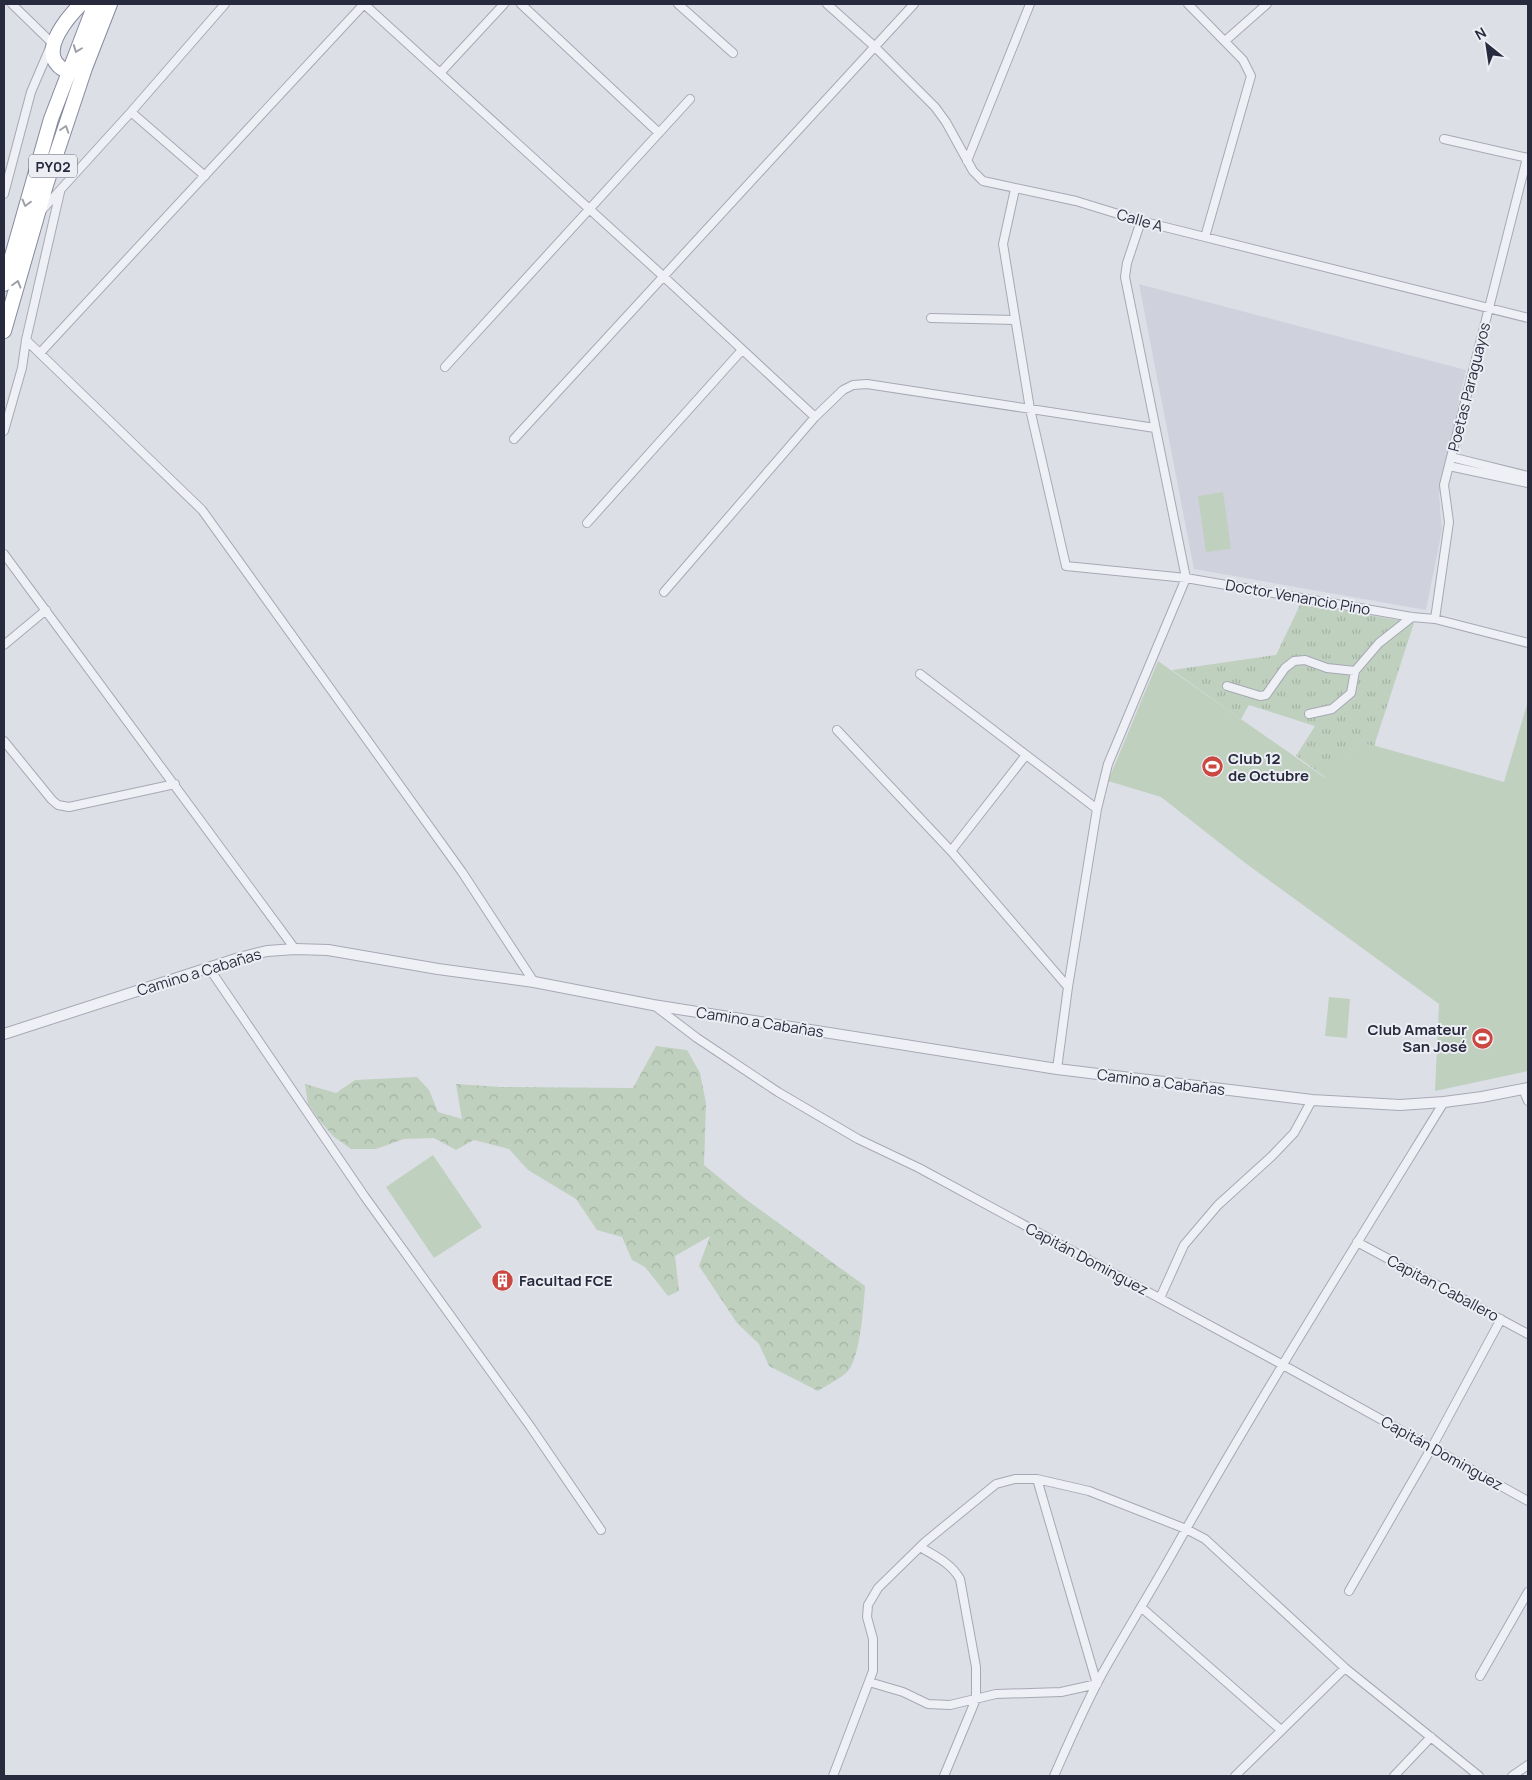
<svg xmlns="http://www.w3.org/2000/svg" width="1532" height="1780" font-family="Manrope,sans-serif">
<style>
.built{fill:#cfd1dc}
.green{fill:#bfd0be}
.forest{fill:url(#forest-crowns)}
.park{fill:url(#park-tufts)}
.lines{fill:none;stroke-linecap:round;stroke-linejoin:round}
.minor-casing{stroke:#a6a9b4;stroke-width:10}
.tertiary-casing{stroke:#a6a9b4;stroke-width:12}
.trunk-casing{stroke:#858a9d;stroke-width:16}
.minor{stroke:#eff0f5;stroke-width:8}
.tertiary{stroke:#eff0f5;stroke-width:10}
.trunk{stroke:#fff;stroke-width:14}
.oneway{stroke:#9ea0a8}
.labels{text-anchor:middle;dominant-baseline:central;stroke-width:4;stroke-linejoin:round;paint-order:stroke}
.shield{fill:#eceef4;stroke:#626674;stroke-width:1}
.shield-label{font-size:14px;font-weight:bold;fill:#272b3d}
.street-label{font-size:15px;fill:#272b3d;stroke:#eceef4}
.poi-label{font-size:15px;font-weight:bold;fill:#272b3d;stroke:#eceef4;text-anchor:start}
</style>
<defs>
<pattern id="forest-crowns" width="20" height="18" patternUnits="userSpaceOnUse" patternTransform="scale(1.25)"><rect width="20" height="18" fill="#bfd0be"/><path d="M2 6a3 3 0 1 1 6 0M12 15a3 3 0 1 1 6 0" fill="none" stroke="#a4b3a4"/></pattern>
<pattern id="park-tufts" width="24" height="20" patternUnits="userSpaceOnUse" patternTransform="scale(1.25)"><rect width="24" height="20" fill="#bfd0be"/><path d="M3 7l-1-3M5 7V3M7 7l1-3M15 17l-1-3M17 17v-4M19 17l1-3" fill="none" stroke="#a4b3a4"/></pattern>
</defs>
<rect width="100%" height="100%" fill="#dddfe7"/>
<!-- built -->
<path class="built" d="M1139 284 1466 370 1439 495 1442 530 1426 610 1194 569Z"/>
<!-- green -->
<path class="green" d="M1223 492 1231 549 1206 552 1198 496Z
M1158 661 1324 777 1358 741 1504 782 1528 701V1071L1435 1091 1439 1004 1244 862 1161 797 1108 781Z
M1329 997 1350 999 1347 1038 1325 1036Z
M433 1155 482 1227 434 1258 386 1187Z"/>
<!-- forest -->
<path class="forest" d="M656 1046 687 1050 700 1073 706 1103 704 1165 744 1198 865 1286C864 1305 860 1357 848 1371 840 1379 827 1385 818 1391L769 1366 759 1344 737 1323 699 1266 710 1236 675 1256 679 1291 668 1296 645 1267 632 1260 622 1237 597 1230 576 1199 528 1170 509 1149 474 1140 456 1150 434 1138 404 1139 376 1149H351L333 1136 320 1121 308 1104 305 1084 336 1093 355 1080 417 1077 429 1090 438 1112 462 1119 456 1084 501 1087 633 1088Z"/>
<!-- park -->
<path class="park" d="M1301 603 1414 623 1374 746 1358 741 1325 777 1296 756 1315 726 1249 705 1241 719 1172 670 1276 655Z"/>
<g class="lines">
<defs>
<path id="minor" d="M364 4 663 276 815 417
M521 4 659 133
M678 4 733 53
M827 4 874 46 935 107 946 122 973 171 983 181 1076 201 1141 221 1528 318
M1188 4 1243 60 1251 76 1205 237
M1225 41 1267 4
M440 73 504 4
M131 112 205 176
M1444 139 1528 158
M967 161 1030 4
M1015 189 1003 244 1030 409 1066 566 1186 578 1412 617 1435 619 1528 643
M4 194 31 92 52 43 12 4
M42 210 131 112 225 4
M931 318 1015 320
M26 340 202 510 462 872 534 982
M40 353 364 4
M445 367 690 99
M4 431 22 368 26 340 60 192
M514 439 914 4
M1451 457 1528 476
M1449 466 1528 483
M587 523 742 350
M4 554 295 949
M664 592 815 417 843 390 853 385 867 384 1155 428
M1435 619 1449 522 1444 485 1527 158
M4 645 46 610
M920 674 1097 809
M1227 686 1260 696 1266 695 1285 668 1294 661 1305 660 1327 668 1355 671 1379 643 1412 617
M1309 714 1332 709 1351 693 1355 671
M837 730 951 851 1068 987
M4 741 52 800 58 805 69 807 175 784
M951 851 1026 755
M209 968 365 1197 530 1426 601 1530
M655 1006 697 1038 778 1092 858 1139 919 1168 1283 1365 1528 1501
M1057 1069 1068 987 1097 809 1108 764 1186 578 1125 277 1127 263 1141 221
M1523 1089 1528 1101
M1357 1242 1528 1334
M1160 1298 1184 1245 1218 1205 1272 1156 1294 1133 1312 1100
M920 1547C935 1556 951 1563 960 1579L976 1667V1699L944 1776
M1349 1591 1432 1447 1501 1319
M1142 1608 1281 1730
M1480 1676 1528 1592
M869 1682 903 1692 928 1704 950 1705 996 1694 1061 1692 1097 1684 1037 1479
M833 1776 873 1671V1639L867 1617 868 1605 878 1588 925 1542 996 1484 1015 1479H1037L1089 1491 1186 1529 1205 1539 1345 1668 1479 1776
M1054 1776C1069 1742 1084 1707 1102 1674 1125 1633 1150 1593 1173 1552 1259 1400 1352 1251 1444 1102
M1235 1776 1345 1668
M1394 1776 1431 1737
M1512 1776 1528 1765"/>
<path id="tertiary" d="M4 1034 239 958 267 951 295 949 328 950 438 969 534 982 653 1005 1057 1069 1312 1100 1400 1105 1444 1102 1482 1097 1528 1088"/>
<path id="trunk" d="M68 71C65 70 60 68 58 65 41 48 69 16 81 4
M4 284 51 119 95 4
M4 331 46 185 85 68 110 4"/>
</defs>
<!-- minor casing -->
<use href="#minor" class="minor-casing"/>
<!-- tertiary casing -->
<use href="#tertiary" class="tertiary-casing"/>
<!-- trunk casing -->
<use href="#trunk" class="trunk-casing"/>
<!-- minor -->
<use href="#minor" class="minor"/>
<!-- tertiary -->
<use href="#tertiary" class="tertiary"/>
<!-- trunk -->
<use href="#trunk" class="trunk"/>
</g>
<!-- one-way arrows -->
<defs><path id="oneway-chevron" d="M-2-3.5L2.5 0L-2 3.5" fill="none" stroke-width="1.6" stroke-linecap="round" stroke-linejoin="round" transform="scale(1.25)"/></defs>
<g class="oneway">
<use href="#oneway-chevron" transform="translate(77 49) rotate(111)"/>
<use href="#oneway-chevron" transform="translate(65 129) rotate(-72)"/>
<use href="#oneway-chevron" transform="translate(26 203) rotate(105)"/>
<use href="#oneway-chevron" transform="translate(17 284) rotate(-74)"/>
</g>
<!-- icons -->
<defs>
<symbol id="stadium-disc" viewBox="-11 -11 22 22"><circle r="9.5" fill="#cb4742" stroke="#eceef4"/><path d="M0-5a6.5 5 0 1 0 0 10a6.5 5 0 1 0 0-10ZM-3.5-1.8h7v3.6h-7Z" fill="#fff"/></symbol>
<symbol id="building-disc" viewBox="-11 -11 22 22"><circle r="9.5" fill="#cb4742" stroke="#eceef4"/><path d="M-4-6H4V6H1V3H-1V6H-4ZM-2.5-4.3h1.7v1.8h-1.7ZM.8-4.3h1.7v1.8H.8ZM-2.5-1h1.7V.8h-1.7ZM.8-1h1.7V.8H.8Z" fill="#fff"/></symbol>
</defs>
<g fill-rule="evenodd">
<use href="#stadium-disc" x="1200" y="754" width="25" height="25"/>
<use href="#stadium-disc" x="1470" y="1026" width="25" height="25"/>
<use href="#building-disc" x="490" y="1268" width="25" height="25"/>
</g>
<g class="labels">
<!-- shield labels -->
<rect class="shield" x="29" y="154.5" width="48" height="23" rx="4"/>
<g class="shield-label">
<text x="53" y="166">PY02</text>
</g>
<!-- street labels -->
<g class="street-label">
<text transform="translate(1140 220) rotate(16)">Calle A</text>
<text transform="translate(1469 387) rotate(-76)">Poetas Paraguayos</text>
<text transform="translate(1298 597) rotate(10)">Doctor Venancio Pino</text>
<text transform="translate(199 972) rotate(-17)">Camino a Cabañas</text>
<text transform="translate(760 1022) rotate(9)">Camino a Cabañas</text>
<text transform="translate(1161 1082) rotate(7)">Camino a Cabañas</text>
<text transform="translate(1087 1259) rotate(28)">Capitán Dominguez</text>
<text transform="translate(1443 1288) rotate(28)">Capitan Caballero</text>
<text transform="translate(1442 1453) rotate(29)">Capitán Dominguez</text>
</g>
<!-- poi labels -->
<g class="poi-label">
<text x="1228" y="758">Club 12<tspan x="1228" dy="17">de Octubre</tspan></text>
<text x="1467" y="1029" text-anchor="end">Club Amateur<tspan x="1467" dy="17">San José</tspan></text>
<text x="519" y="1280">Facultad FCE</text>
</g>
</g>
<!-- border -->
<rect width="1532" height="1780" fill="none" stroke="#272b3d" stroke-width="10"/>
<!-- north arrow -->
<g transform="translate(1487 45) rotate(330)" stroke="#eceef4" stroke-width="4" paint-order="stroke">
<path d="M0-4L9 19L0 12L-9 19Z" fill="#272b3d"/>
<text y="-8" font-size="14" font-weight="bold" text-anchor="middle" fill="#272b3d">N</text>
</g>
</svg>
